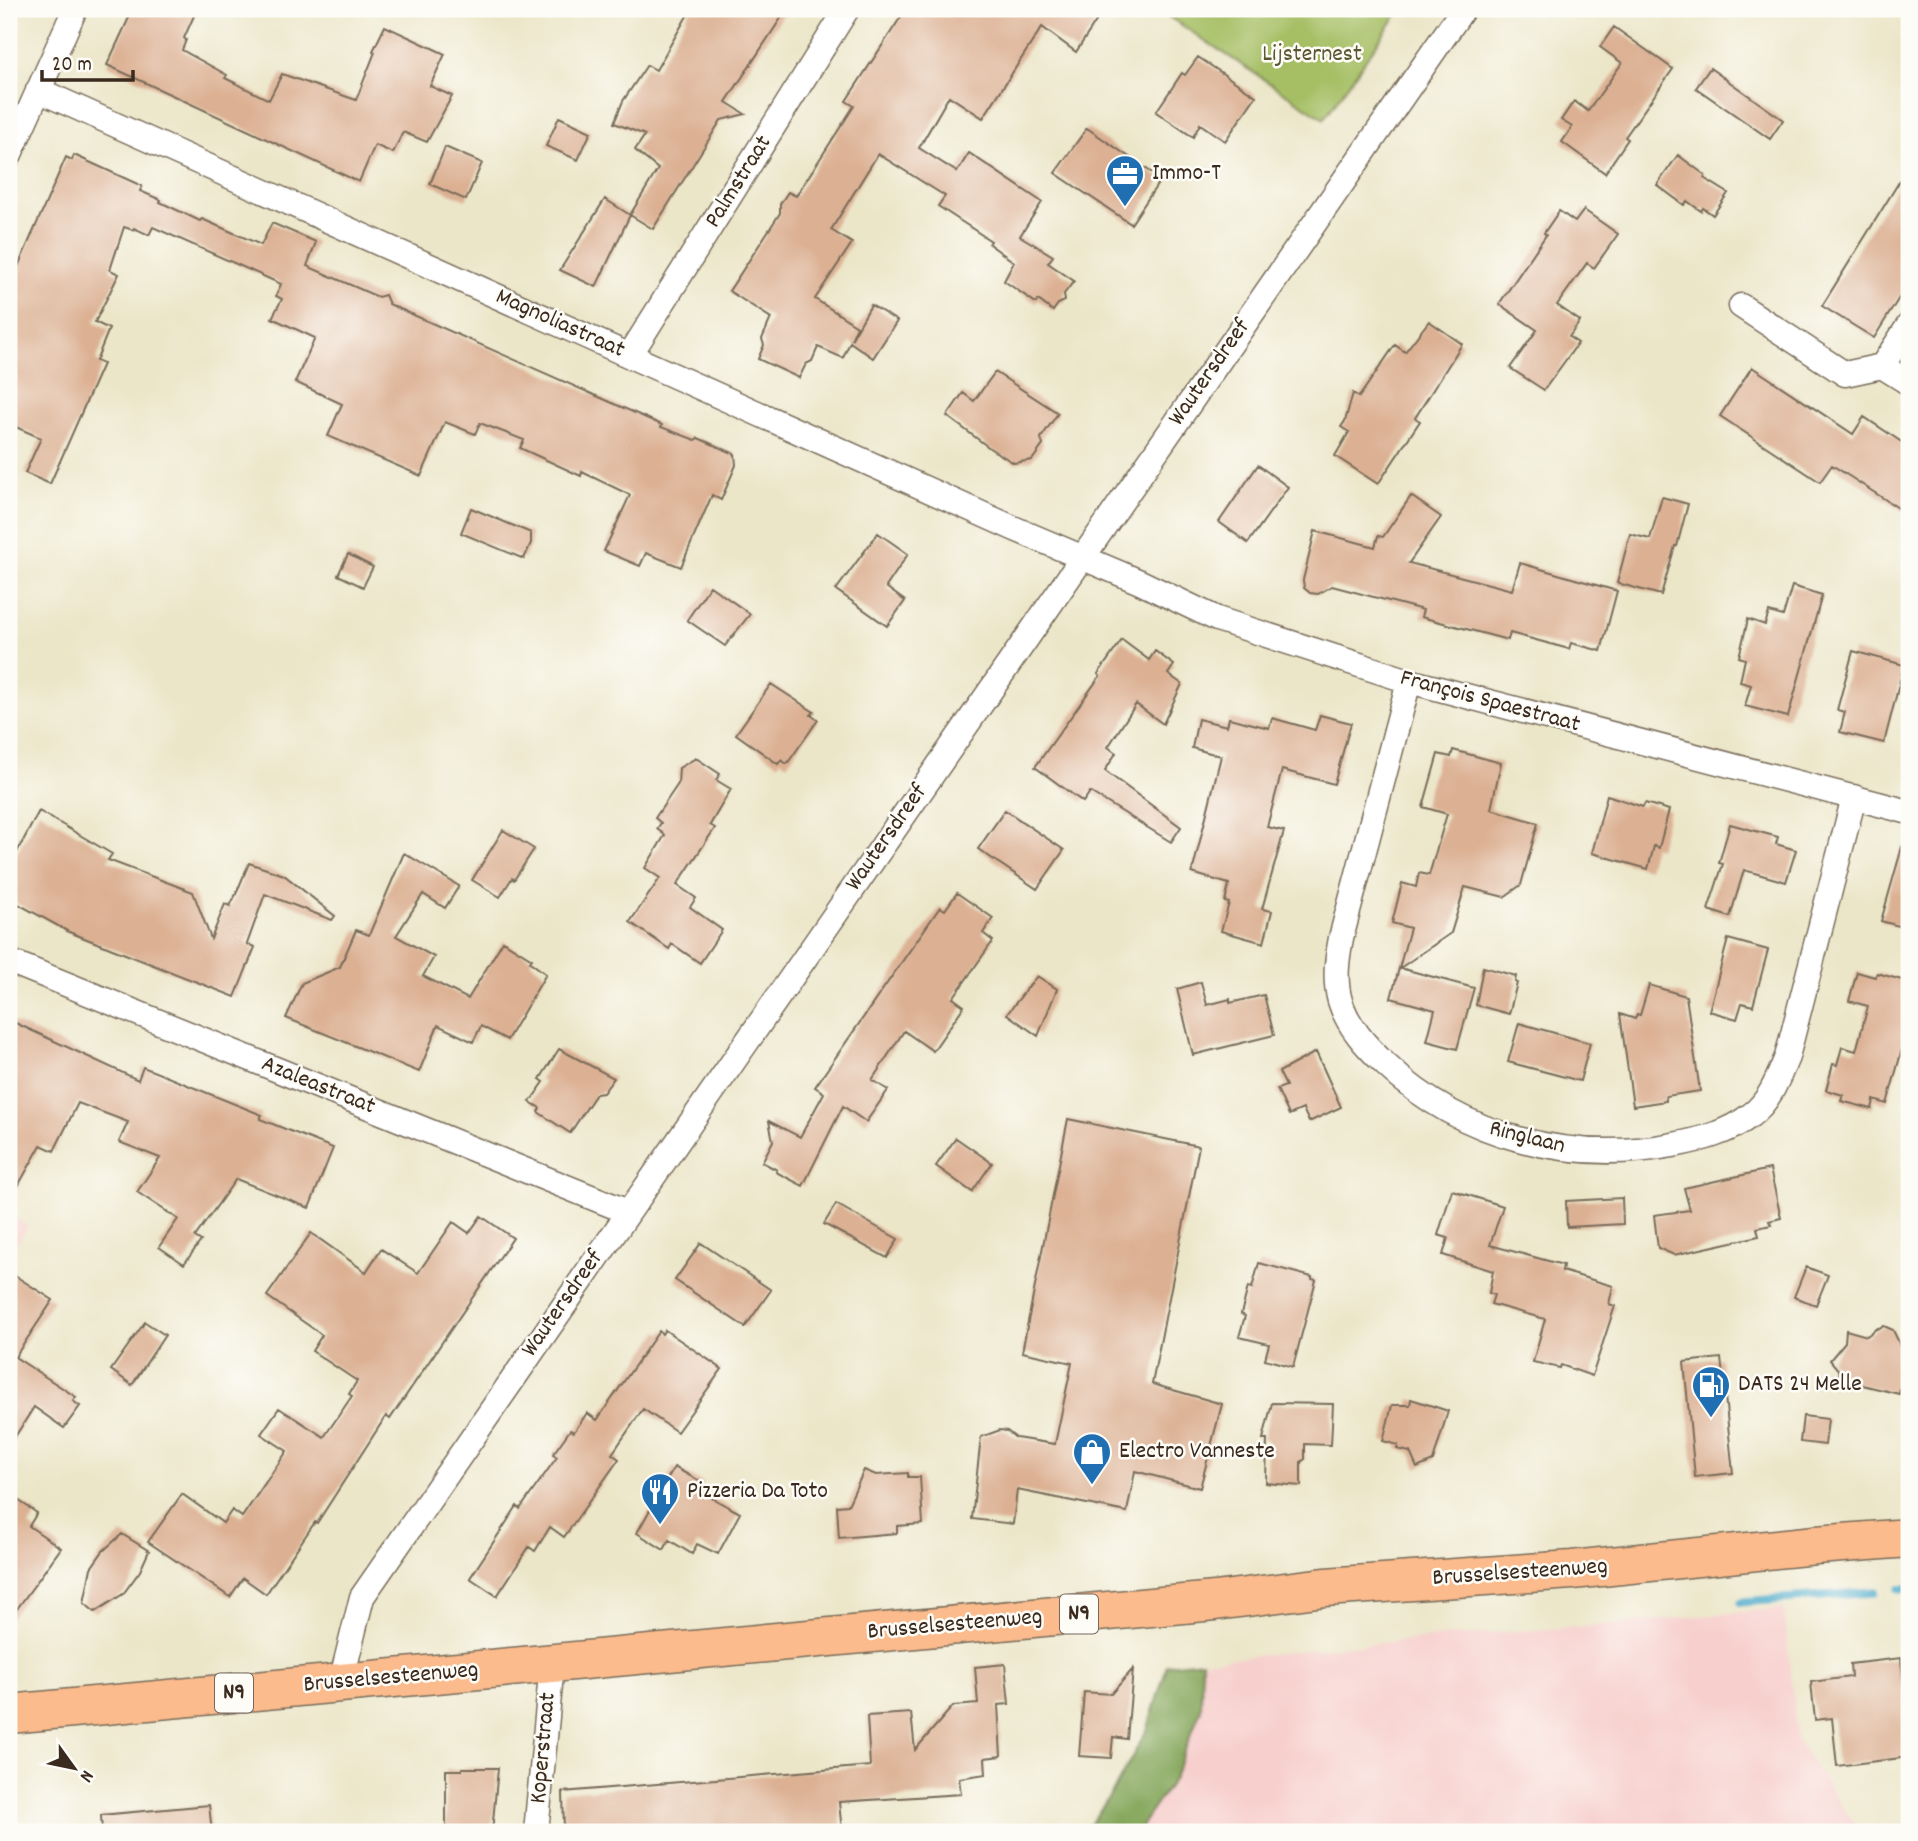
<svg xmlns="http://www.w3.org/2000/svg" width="1918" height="1841" font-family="Dekko,sans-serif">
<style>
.built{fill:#f7d0ce}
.green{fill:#a6bf65;stroke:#707442;stroke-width:2}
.forest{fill:#84a65a;stroke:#60683c;stroke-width:2}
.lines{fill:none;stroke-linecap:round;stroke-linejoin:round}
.stream{stroke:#4caaca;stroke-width:9}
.building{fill:#dcb093}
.street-casing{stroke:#796c5a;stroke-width:27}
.primary-casing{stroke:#796c5a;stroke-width:41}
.street{stroke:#fff;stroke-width:24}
.primary{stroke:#fbbb8c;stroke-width:38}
.labels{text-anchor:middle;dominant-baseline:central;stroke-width:5;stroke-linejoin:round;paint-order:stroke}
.shield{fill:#fdfcf7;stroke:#75695f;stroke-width:2}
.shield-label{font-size:23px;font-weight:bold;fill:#3b2a1e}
.park-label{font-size:24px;fill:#5b5733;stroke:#fdfcf7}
.poi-label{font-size:24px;fill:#3b2a1e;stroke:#fdfcf7;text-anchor:start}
.street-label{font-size:24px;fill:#3b2a1e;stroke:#fdfcf7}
</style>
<rect width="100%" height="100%" fill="#fdfcf7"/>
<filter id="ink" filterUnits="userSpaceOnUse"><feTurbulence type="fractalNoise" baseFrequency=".0143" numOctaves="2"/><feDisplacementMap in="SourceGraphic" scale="14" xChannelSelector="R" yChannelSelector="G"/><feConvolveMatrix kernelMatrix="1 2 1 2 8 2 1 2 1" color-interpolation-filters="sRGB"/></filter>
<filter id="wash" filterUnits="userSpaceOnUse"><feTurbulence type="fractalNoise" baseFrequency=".00686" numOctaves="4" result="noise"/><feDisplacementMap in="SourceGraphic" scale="28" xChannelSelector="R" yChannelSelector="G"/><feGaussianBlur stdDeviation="1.57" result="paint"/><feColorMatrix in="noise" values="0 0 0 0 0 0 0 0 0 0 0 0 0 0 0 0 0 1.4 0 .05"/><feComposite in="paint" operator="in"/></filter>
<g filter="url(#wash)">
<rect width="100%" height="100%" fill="#ece6c9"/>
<!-- built -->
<path class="built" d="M9 1216 28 1226 9 1256Z
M1784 1608 1797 1741 1860 1832H1137L1174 1778 1202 1673V1661L1440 1637 1605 1625Z"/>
<!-- green -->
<path class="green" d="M1157 9H1401L1324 119Z"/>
<!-- forest -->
<path class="forest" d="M1202 1661 1201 1709 1174 1778 1137 1832H1085L1115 1788 1148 1728 1167 1665Z"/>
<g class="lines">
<!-- stream -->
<path class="stream" d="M1900 1589 1909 1588
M1741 1602 1874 1592"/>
</g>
<g id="blocks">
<!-- building -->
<path class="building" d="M133 9H197L184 38 186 40 182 50 227 75 225 78 269 100 282 74 356 100 375 52 373 51 385 26 445 54 430 86 452 96 427 142 403 132 393 153 375 145 359 182 107 65Z
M691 9H787L726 102 745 114 721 120 653 229 630 215 658 169 635 150 645 135 614 123 623 101 647 65 656 70Z
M906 9H1104L1076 52 1042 27 983 118 949 96 919 148 957 172 969 153 1042 202 1020 236 1053 256 1048 263 1074 281 1064 294 1065 301 1058 304 1053 311 1038 300 1036 303 1004 281 1014 262 989 244 991 241 938 206 945 196 878 154 831 230 852 243 815 299 857 326 851 340 871 305 897 321 873 358 850 342 843 358 818 347 812 361 806 364 799 378 758 359 764 345 762 339 771 318 729 291 780 213V204L788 192 796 196 854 106 846 101Z
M1614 27 1673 69 1625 137 1628 139 1605 173 1562 142 1572 127 1561 120 1574 101 1588 111 1622 63 1600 47Z
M1198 57 1256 96 1225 141 1200 124 1193 137 1156 112 1182 73 1185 75Z
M1710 68 1783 120 1770 139 1696 88Z
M559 117 591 132 578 160 546 146Z
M1087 128 1161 179 1131 224 1055 173Z
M445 147 482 163 466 200 430 184Z
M74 155 142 186 140 191 161 200 160 202 200 221 202 219 261 245 272 223 316 242 307 266 378 297 385 295 389 304 400 309 662 425 661 427 695 440 698 438 735 454 736 465 721 500 712 495 681 567 646 553 640 566 604 551 630 495 582 472 581 476 520 448 524 440 480 423 475 434 445 422 421 476 328 436 342 404 295 382 315 338 272 318 282 299 276 296 281 284 153 227 149 235 134 228 133 230 124 227 110 270 119 274 95 322 109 329 96 361 103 364 50 484 25 473 41 438 9 424V287L66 157 72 160Z
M1678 155 1705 175 1704 178 1728 193 1713 215 1703 208 1701 211 1687 201 1684 205 1657 185Z
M1909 166V282L1874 338 1822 306Z
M605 199 630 215 596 287 560 270Z
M1584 210 1618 234 1594 268 1587 263 1557 305 1580 321 1569 337 1578 343 1544 390 1510 368 1537 330 1499 304 1546 235 1544 233 1559 211 1575 222Z
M1429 321 1462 344 1415 418 1420 421 1378 484 1335 456 1349 432 1341 427 1345 421 1353 393 1359 397 1395 345 1405 352Z
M1752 367 1853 434 1864 417 1909 447V515L1832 465 1820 482 1720 416Z
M995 372 1058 413 1041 438 1043 445 1032 460 1014 463 991 449 947 416 963 393 974 401Z
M1258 465 1288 487 1248 543 1219 522Z
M1411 496 1441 517 1409 563 1512 590 1520 563 1617 591 1601 651 1571 643 1569 649 1510 633 1508 640 1421 617 1423 610 1332 586 1318 594 1310 593 1304 588 1303 580 1315 531 1375 547 1378 536 1383 537Z
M1662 497 1688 504 1677 546H1675L1661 595 1617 583 1630 534 1650 539Z
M471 508 531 533V543L524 559 461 533Z
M878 533 908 554 886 587 905 601 887 626 836 590Z
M348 554 373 567 363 587 338 575Z
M710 586 750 614 725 646 687 620Z
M1792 586 1822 595 1788 717 1745 706 1751 685 1740 682 1745 659 1739 657 1748 619 1765 625 1769 612 1783 616Z
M1122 640 1149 660 1155 651 1174 665 1168 674 1182 684 1163 724 1136 704 1108 747 1116 753 1105 771 1181 827 1171 842 1090 792 1083 802 1035 767 1100 676 1098 674Z
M1853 651 1904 665 1884 743 1840 732 1845 712 1837 710Z
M771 684 814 712 811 715 818 720 787 764 781 760 778 764 736 734Z
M1320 715 1351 723 1334 784 1282 770 1267 827 1284 831 1262 909 1272 911 1264 943 1221 931 1229 903 1225 902 1229 884 1192 873 1221 756 1192 748 1198 719 1227 726 1229 718 1269 728 1272 718 1315 730Z
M1453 750 1501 763 1491 809 1538 823 1521 885 1504 897 1465 887 1451 933 1400 968 1474 988 1457 1049 1427 1041 1435 1010 1391 998 1410 928 1392 923 1402 883 1416 887 1419 873 1429 875 1447 814 1423 807 1438 754 1451 757Z
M696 758 720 774 716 780 731 789 710 825 715 828 677 885 696 898 690 907 722 930 700 963 672 944 669 949 630 922 660 878 645 868 665 835 657 829 661 823 655 818 678 784 679 768Z
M1607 795 1643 807 1645 803 1669 810 1659 848 1654 846 1648 869 1592 853Z
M1005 810 1064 850 1037 889 978 849Z
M39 811 112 854 108 860 193 892 211 939 225 904 230 906 236 894 249 863 284 875 335 916 332 920 265 894 247 944 255 947 235 997 69 932 9 899V867Z
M1730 824 1778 837 1776 844 1796 850 1786 882 1744 870 1730 917 1708 910 1723 864 1719 863Z
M503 830 534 849 514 880 512 878 500 897 472 880Z
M1902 847 1909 848V929L1881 921Z
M404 853 459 886 445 908 423 894 396 936 434 957 423 976 468 999 503 941 532 959 530 962 546 974 507 1040 481 1026 473 1042 438 1025 419 1072 286 1018 302 983 340 967 356 930 369 935Z
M957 893 993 918 983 933 993 941 953 998 964 1006 933 1051 904 1031 872 1080 888 1090 866 1122 843 1106 803 1186 776 1172 777 1170 762 1162 773 1141 769 1121 800 1137 824 1093 815 1087 940 907 945 910Z
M1728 939 1768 950 1753 1006 1742 1003 1737 1019 1709 1011Z
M1483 967 1516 976 1515 982 1517 983 1509 1014 1476 1005Z
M1857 972 1875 977 1877 973 1909 982V1024L1887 1104 1874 1100 1872 1109 1841 1101 1843 1095 1826 1090 1833 1064 1837 1065 1842 1047 1856 1051 1868 1006 1849 1001Z
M1037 976 1057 989 1038 1036 1007 1014Z
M1201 982 1207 1005 1230 999V1003L1264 995 1274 1035 1193 1055 1177 989Z
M1649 985 1686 996 1700 1091 1666 1096V1101L1633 1106 1620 1014 1635 1019 1637 1014 1640 1015Z
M9 1020 138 1080 143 1067 262 1115 260 1119 333 1148 309 1208 236 1179 195 1237 201 1241 184 1264 159 1247 178 1219 137 1192 160 1158 119 1142 128 1122 78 1103 54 1151 41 1145 9 1202Z
M1519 1023 1590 1043 1580 1081 1508 1062Z
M559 1049 614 1078 603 1093 596 1094 570 1133 538 1112 540 1108 530 1102 544 1082 540 1079Z
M1316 1052 1341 1107 1309 1122 1303 1109 1289 1115 1277 1089 1286 1086 1279 1072Z
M1068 1119 1199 1146 1152 1384 1222 1404 1200 1488 1135 1471 1127 1512 1017 1490 1013 1524 972 1519 981 1437 1000 1430 1007 1431 1016 1438 1055 1444 1072 1363 1022 1352Z
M956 1138 992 1163 972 1192 936 1166Z
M1770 1169 1781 1218 1769 1221 1771 1225 1757 1228 1759 1236 1674 1255 1658 1248 1654 1215 1690 1210 1684 1188Z
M1452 1190 1503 1206 1490 1245 1563 1265 1562 1271 1613 1286 1609 1304 1615 1306 1592 1376 1561 1365 1560 1368 1533 1362 1545 1319 1491 1304 1494 1295 1489 1293 1493 1271 1443 1255 1448 1238 1438 1235Z
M1622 1198 1623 1224 1567 1227 1566 1201Z
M836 1204 898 1239 887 1258 824 1224Z
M481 1216 513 1238 390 1419 386 1416 317 1523 315 1522 266 1594 243 1578 230 1597 148 1542 182 1494 223 1523 232 1510 242 1517 287 1451 261 1434 279 1408 324 1437 352 1396 349 1394 357 1381 312 1351 322 1335 267 1296 311 1233 366 1272 381 1249 418 1273 453 1222 469 1233Z
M701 1243 771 1290 745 1327 675 1280Z
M1259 1263 1312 1277V1279L1316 1280 1293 1367 1265 1359 1269 1344 1239 1337 1245 1316 1241 1314 1248 1287 1252 1288Z
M1806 1267 1828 1275 1816 1305 1794 1297Z
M9 1272 53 1300 15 1357 76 1397 73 1401 80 1406 64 1428 34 1407 9 1446Z
M145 1322 165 1335 132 1385 111 1370Z
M1884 1326 1893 1330 1907 1360 1899 1394 1838 1379 1840 1372 1830 1360 1845 1342 1846 1330 1867 1336 1876 1329Z
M665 1330 722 1369 677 1432 643 1409 612 1454 619 1459 564 1537 550 1527 535 1551 529 1547 497 1596 470 1578 517 1506 520 1509 557 1457 553 1454 570 1430 574 1432 587 1413 597 1420 659 1331 662 1334Z
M1721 1358 1733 1473 1695 1477 1684 1362Z
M1411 1399 1448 1411 1433 1461 1417 1468 1410 1452 1397 1449 1398 1445 1383 1441 1392 1405H1410Z
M1272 1403 1333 1404 1331 1445 1305 1444V1459L1301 1462V1486L1266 1483 1267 1439H1263Z
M1803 1416 1828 1419 1825 1445 1800 1442Z
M674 1467 703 1483 699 1491 740 1513 718 1554 697 1544 692 1554 669 1540 664 1550 637 1533Z
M864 1470 876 1475 908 1473V1477H920L923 1524 897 1526V1533L839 1538 837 1506 848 1505Z
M9 1494 37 1513 29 1526 61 1548 9 1620Z
M122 1534 149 1551 140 1571 123 1594 95 1612 84 1603 91 1568 103 1551Z
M1901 1658 1904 1691 1909 1690V1757L1837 1766 1832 1718 1815 1720 1811 1682 1851 1677 1850 1664Z
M1005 1664 1009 1704 998 1705 1001 1756 985 1758 986 1774 959 1778 961 1794 839 1802 842 1832H564L563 1792 870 1766 867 1716 911 1713 915 1750 953 1706 978 1704 975 1667Z
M1133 1669 1127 1739 1113 1737 1111 1758 1079 1756 1084 1692 1111 1694Z
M462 1768H498L492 1832H446V1770H462Z
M209 1805 212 1832H102L101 1815Z"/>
</g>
</g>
<g filter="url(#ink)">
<use href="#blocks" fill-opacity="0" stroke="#796c5a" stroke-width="2"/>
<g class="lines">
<defs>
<path id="street" d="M38 90 1013 528 1140 582 1217 619 1409 681 1909 812
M9 156 75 9
M1741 306 1845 374 1882 366
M1909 325 1882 366 1909 383
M630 355 847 9
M1409 681 1341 938C1337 959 1334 980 1340 1001 1348 1027 1367 1047 1386 1065 1463 1138 1571 1164 1673 1145 1700 1140 1728 1133 1751 1115 1770 1101 1778 1078 1787 1057L1854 797
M9 961 628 1212
M341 1682 362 1597 1463 9
M536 1832 552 1664"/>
<path id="primary" d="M9 1714 1215 1601 1325 1587 1572 1570 1816 1545 1909 1538"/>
</defs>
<!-- street casing -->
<use href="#street" class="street-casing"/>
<!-- primary casing -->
<use href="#primary" class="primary-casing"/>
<!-- street -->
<use href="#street" class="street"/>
<!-- primary -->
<use href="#primary" class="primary"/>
</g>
</g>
<!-- icons -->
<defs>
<symbol id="office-pin" viewBox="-11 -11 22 30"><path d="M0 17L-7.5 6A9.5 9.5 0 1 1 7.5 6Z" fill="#1f6fb2" stroke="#fdfcf7"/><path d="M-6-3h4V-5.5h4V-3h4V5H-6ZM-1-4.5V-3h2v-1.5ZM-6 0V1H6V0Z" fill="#fff"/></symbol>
<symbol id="fuel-pin" viewBox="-11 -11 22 30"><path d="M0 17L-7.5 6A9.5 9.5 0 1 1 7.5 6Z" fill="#1f6fb2" stroke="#fdfcf7"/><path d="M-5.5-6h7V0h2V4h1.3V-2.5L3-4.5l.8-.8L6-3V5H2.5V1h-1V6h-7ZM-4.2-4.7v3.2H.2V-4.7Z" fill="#fff"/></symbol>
<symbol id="shop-pin" viewBox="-11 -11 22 30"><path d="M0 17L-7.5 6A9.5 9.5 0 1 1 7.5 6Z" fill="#1f6fb2" stroke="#fdfcf7"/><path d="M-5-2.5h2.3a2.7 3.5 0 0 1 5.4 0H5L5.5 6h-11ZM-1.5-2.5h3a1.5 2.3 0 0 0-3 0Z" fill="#fff"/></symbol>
<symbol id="restaurant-pin" viewBox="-11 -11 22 30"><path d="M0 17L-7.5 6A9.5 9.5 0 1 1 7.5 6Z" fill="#1f6fb2" stroke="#fdfcf7"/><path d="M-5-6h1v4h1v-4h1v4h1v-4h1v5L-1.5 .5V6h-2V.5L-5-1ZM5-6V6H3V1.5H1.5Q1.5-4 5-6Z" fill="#fff"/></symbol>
</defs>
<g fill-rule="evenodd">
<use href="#office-pin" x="1103" y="152" width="44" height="60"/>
<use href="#fuel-pin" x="1689" y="1363" width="44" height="60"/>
<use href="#shop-pin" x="1070" y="1430" width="44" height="60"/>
<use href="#restaurant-pin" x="638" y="1470" width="44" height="60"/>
</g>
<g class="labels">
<!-- shield labels -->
<g class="shield">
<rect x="1060" y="1594.5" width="38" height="39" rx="5"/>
<rect x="215" y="1673.5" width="38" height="39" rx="5"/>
</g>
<g class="shield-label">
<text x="1079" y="1614">N9</text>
<text x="234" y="1693">N9</text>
</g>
<!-- park labels -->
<g class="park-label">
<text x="1312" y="55">Lijsternest</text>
</g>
<!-- poi labels -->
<g class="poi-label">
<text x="1152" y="174">Immo-T</text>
<text x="1738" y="1385">DATS 24 Melle</text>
<text x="1119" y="1452">Electro Vanneste</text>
<text x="687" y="1492">Pizzeria Da Toto</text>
</g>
<!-- street labels -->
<g class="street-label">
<text transform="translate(739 182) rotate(-58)">Palmstraat</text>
<text transform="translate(560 324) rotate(24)">Magnoliastraat</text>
<text transform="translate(1210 373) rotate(-55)">Wautersdreef</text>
<text transform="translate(1490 702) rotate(15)">François Spaestraat</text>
<text transform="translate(887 838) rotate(-55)">Wautersdreef</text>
<text transform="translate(318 1086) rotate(22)">Azaleastraat</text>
<text transform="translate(1527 1138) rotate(14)">Ringlaan</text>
<text transform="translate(563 1304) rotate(-55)">Wautersdreef</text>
<text transform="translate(1520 1573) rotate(-4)">Brusselsesteenweg</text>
<text transform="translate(955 1625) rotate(-5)">Brusselsesteenweg</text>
<text transform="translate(391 1678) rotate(-5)">Brusselsesteenweg</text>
<text transform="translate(544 1748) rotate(-85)">Koperstraat</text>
</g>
</g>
<!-- margin -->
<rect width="1918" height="1841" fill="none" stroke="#fdfcf7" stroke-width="35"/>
<!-- north arrow -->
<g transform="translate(74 1768) rotate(123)" stroke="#fdfcf7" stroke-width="5" paint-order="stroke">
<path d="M0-5L12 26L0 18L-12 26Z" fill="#3b2a1e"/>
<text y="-10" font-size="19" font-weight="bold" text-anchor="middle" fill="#3b2a1e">N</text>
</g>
<!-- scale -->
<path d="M42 70v10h91v-10" fill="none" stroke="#3b2a1e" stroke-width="3.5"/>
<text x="52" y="70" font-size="21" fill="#3b2a1e" stroke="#fdfcf7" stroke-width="5" paint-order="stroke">20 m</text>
</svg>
